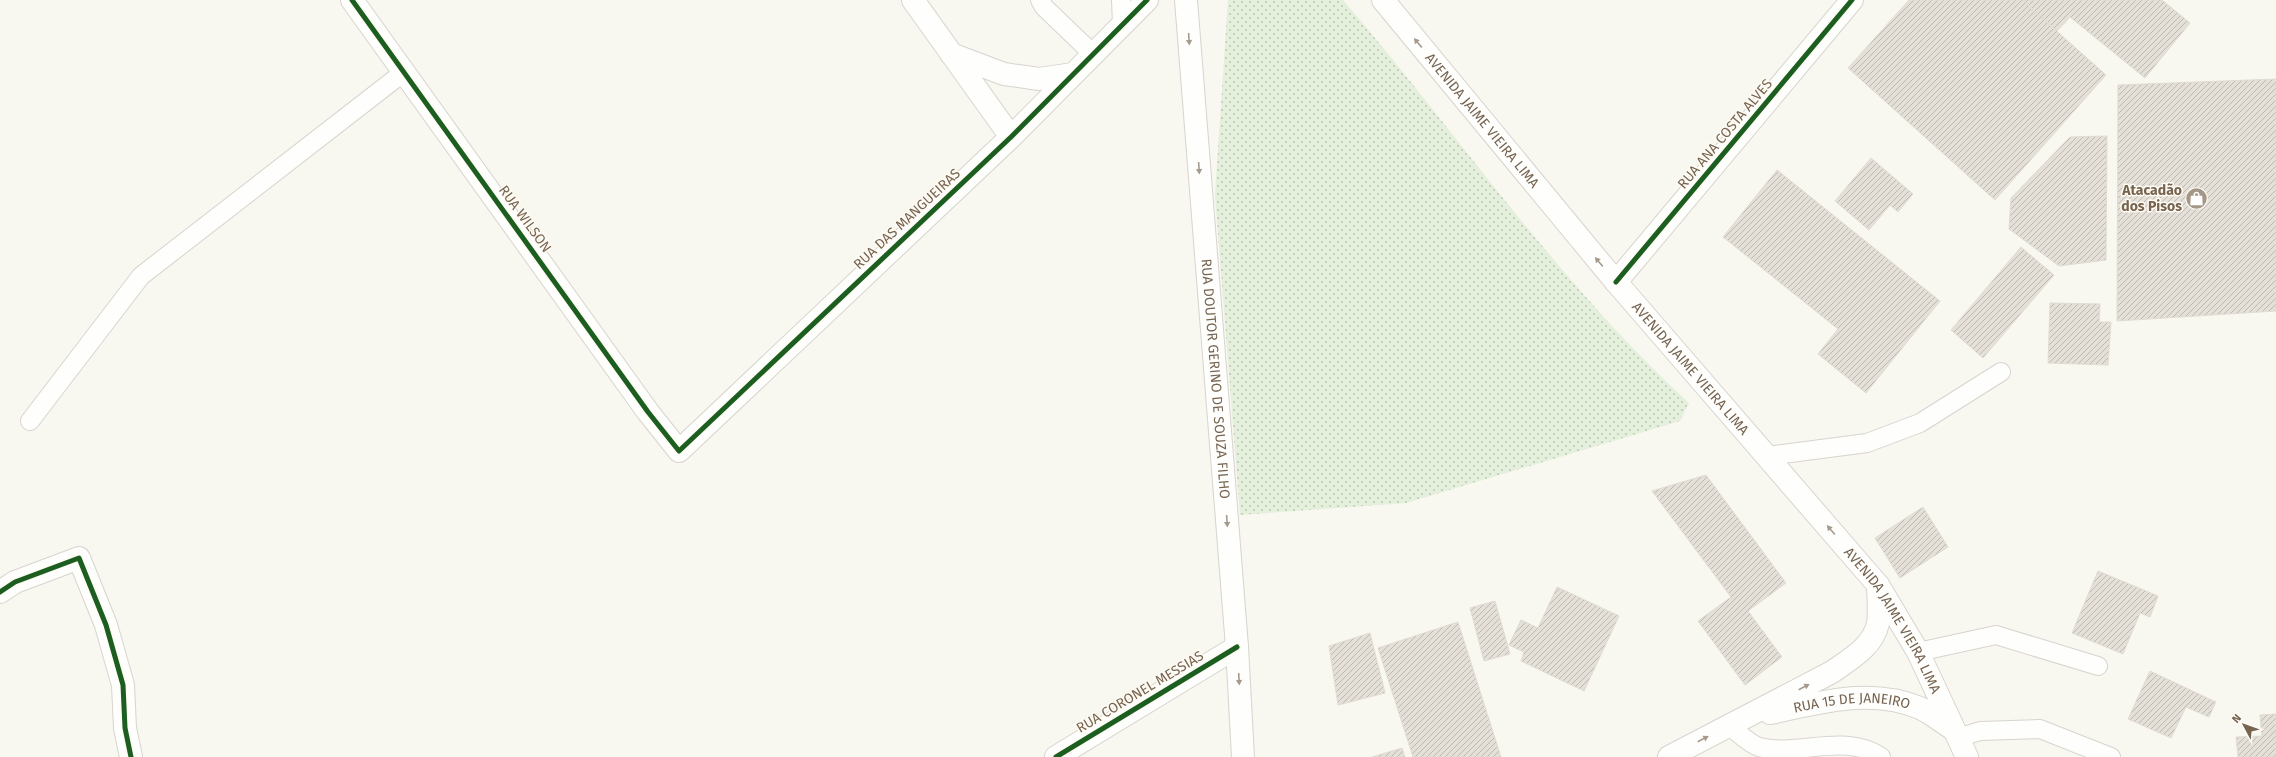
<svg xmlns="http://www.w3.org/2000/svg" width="2276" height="757" font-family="'Fira Sans',sans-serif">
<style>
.grass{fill:url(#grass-dots)}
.building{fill:url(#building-hatch);stroke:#e1dcd2}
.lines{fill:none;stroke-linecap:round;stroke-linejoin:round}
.lane-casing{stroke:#d8d4ce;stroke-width:20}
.street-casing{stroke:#d8d4ce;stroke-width:24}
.secondary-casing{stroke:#d8d4ce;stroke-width:24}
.lane{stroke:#fefefd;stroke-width:18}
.street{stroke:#fefefd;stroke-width:22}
.secondary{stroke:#fefefd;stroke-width:22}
.cycleway-casing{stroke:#fefbf4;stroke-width:8}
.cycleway{stroke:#1b5e20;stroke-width:5}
.oneway{fill:#a69a8d}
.labels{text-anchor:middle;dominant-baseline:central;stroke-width:3;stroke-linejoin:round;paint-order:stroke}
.street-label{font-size:14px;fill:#766450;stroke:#fefbf4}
.poi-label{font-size:14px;font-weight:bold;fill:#766450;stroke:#fefbf4;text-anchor:end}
</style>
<defs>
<pattern id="grass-dots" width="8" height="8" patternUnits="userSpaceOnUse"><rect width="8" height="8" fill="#e4efdc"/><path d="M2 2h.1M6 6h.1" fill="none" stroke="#bdc5b5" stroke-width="1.8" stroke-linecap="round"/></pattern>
<pattern id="building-hatch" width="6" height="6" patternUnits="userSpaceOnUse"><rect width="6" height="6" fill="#e4dfd7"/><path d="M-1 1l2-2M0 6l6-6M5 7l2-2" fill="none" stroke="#bdb8b1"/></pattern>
</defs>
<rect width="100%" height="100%" fill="#f8f7f0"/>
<!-- grass -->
<path class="grass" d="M1228 0H1343C1458 134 1558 283 1689 403L1680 421 1406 503 1240 515 1215 195Z"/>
<!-- building -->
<path class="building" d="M1909 0H2022L2106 75 1995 200 1848 68Z
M2022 0H2162L2190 23 2145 78 2070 17 2057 31Z
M2276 79V311L2117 321 2118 85Z
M2107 136 2106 260 2059 266 2009 229 2011 198 2070 137Z
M1871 158 1913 194 1898 212 1890 205 1869 230 1835 201Z
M1777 170 1940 301 1866 393 1818 354 1838 329 1723 237Z
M2021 247 2054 275 1983 358 1951 330Z
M2050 303 2100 304 2099 322H2111L2108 365 2048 363Z
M1706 475 1786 583 1748 611 1782 657 1745 685 1698 621 1731 597 1652 491Z
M1923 507 1948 547 1900 578 1875 538Z
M2098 571 2158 596 2150 617 2140 613 2123 654 2072 633Z
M1557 587 1619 616 1584 691 1521 661 1524 652 1509 645 1521 620 1538 628Z
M1495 601 1510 654 1484 661 1470 608Z
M1458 622 1501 757H1413L1378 648Z
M1370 633 1385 693 1338 705 1329 646Z
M2150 671 2216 702 2209 717 2186 707 2171 738 2128 719Z
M2276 714V757H2238L2236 737 2262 736 2260 715Z
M1402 748 1405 757H1372Z"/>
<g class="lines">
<defs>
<path id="lane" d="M1040 0 1044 7 1093 54
M1121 0 1122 25
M30 421 141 276 404 72
M1767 456 1867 443 1920 423 2001 372
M1918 652 1996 635 2098 666
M1729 726C1738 732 1749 744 1759 747 1798 757 1845 732 1881 757
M1958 738 1980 731 2040 729 2111 757"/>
<path id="street" d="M352 0 648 412 679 451 1011 137 1147 0
M913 0 1011 137
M951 54 1004 74 1039 79 1073 74
M1616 282 1852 0
M0 592 15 582 79 558 106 625 123 685 125 728 131 757
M1056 757 1237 647"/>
<g id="secondary">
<path id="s1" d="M1186 0 1237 647 1243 757"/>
<path id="s2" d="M1383 0 1616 282 1878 585 1918 652 1967 757"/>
<path id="s3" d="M1770 713C1819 703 1870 687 1920 708 1931 713 1942 722 1953 729"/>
<path d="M1669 757 1832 672C1849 660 1874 646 1878 623 1880 611 1878 597 1878 585"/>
</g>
</defs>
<!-- lane casing -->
<use href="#lane" class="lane-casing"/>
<!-- street casing -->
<use href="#street" class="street-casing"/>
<!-- secondary casing -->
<use href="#secondary" class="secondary-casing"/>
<!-- lane -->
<use href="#lane" class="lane"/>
<!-- street -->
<use href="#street" class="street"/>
<!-- secondary -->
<use href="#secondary" class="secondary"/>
<defs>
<path id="cycleway" d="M352 0 648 412 679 451 1011 137 1147 0
M1616 282 1852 0
M0 592 15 582 79 558 106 625 123 685 125 728 131 757
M1056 757 1237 647"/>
</defs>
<!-- cycleway casing -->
<use href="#cycleway" class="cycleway-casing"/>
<!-- cycleway -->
<use href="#cycleway" class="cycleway"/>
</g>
<!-- one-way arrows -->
<defs><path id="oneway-solid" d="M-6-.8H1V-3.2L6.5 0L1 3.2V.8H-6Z"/></defs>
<g class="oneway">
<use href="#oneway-solid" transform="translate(1189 39) rotate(86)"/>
<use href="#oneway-solid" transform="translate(1418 43) rotate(-130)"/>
<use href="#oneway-solid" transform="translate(1199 168) rotate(86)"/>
<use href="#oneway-solid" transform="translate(1599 262) rotate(-130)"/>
<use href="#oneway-solid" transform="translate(1227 521) rotate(86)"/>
<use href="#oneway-solid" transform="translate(1831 530) rotate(-131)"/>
<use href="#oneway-solid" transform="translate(1239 679) rotate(87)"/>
<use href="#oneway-solid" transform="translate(1804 687) rotate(-28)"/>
<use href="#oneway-solid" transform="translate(1703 739) rotate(-27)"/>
</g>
<!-- icons -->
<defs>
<symbol id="shop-disc" viewBox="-11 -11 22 22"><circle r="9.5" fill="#a49788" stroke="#fefbf4"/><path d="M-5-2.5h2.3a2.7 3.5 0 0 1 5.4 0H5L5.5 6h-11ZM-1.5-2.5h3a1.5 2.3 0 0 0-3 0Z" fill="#fff"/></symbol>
</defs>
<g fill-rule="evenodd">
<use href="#shop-disc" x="2184" y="186" width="25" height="25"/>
</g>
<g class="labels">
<!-- street labels -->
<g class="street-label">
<text stroke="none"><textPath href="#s2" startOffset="156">AVENIDA JAIME VIEIRA LIMA</textPath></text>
<text transform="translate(1725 134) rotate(-50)">RUA ANA COSTA ALVES</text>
<text transform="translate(525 219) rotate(54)">RUA WILSON</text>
<text transform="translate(907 219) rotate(-43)">RUA DAS MANGUEIRAS</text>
<text stroke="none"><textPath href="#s2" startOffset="480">AVENIDA JAIME VIEIRA LIMA</textPath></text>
<text stroke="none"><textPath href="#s1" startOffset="380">RUA DOUTOR GERINO DE SOUZA FILHO</textPath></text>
<text stroke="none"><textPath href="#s2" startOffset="804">AVENIDA JAIME VIEIRA LIMA</textPath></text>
<text transform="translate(1140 692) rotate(-31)">RUA CORONEL MESSIAS</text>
<text stroke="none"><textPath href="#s3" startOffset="83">RUA 15 DE JANEIRO</textPath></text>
</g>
<!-- poi labels -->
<g class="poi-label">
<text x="2182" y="190">Atacadão<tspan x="2182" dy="16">dos Pisos</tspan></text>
</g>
</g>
<!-- north arrow -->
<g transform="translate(2244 725) rotate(311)" stroke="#fefbf4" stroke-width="3" paint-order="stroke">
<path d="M0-3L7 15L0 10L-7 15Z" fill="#766450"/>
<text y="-6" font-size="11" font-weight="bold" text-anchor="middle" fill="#766450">N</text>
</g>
</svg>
